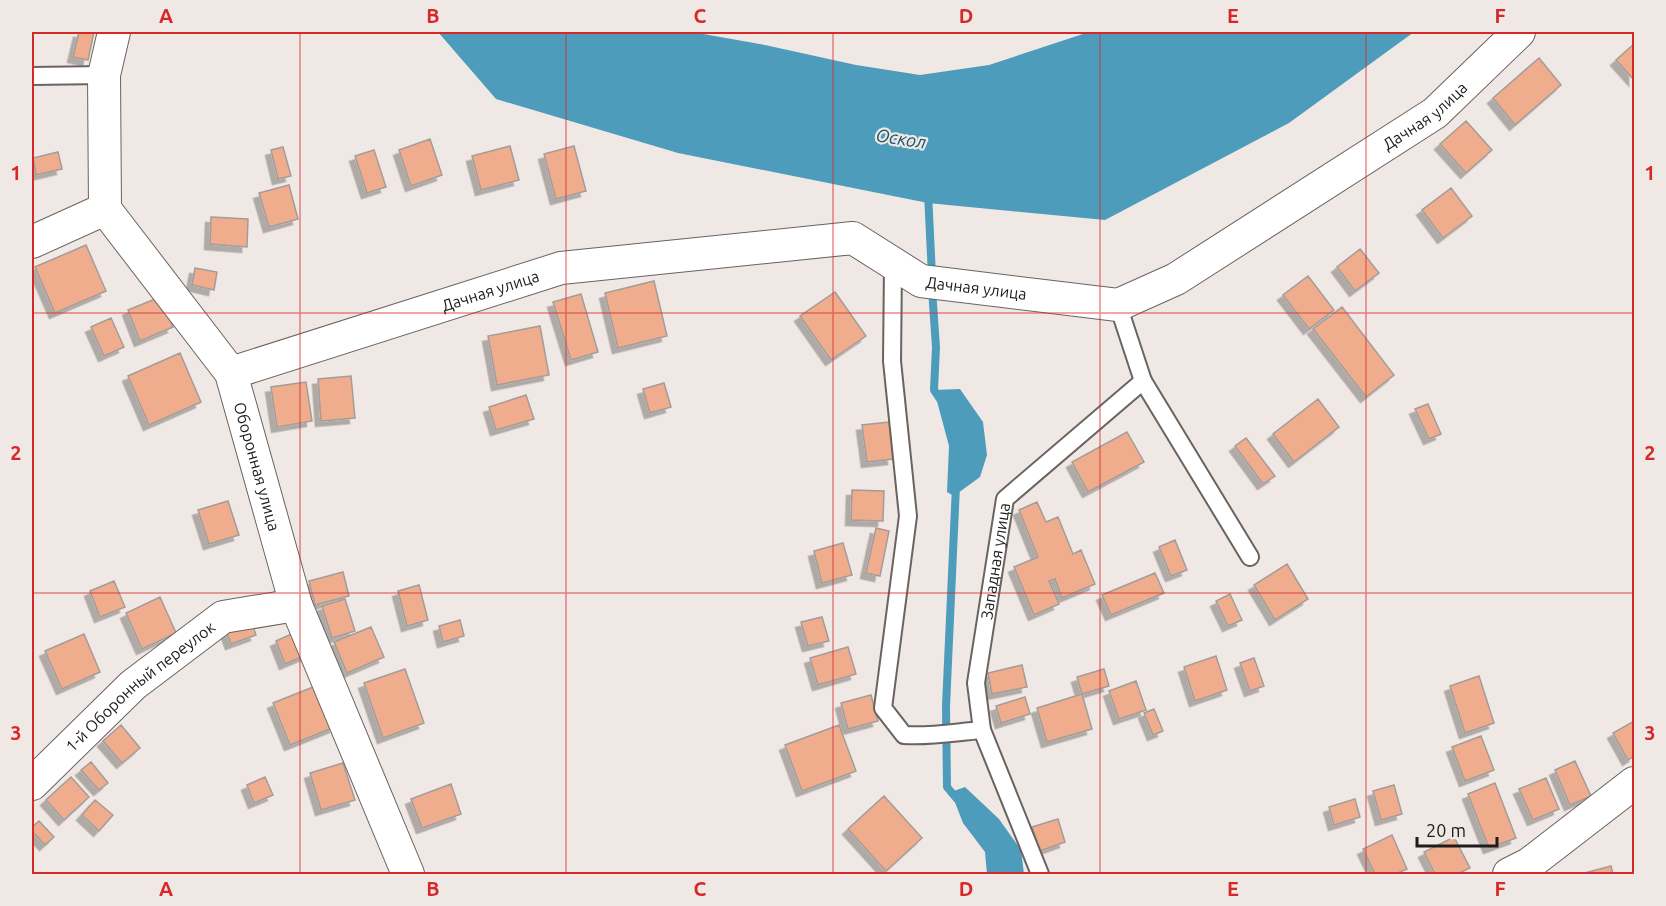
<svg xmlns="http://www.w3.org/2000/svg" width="1666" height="906" font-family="Ubuntu,sans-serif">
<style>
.water{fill:#4d9cbb}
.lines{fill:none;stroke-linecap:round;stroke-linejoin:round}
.stream{stroke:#4d9cbb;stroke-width:8}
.building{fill:#f0ad8e;stroke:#a49c99;stroke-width:1.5;filter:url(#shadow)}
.service-casing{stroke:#6a6360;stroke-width:20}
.minor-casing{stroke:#6a6360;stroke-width:34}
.service{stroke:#fff;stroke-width:16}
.minor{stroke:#fff;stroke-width:32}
.grid{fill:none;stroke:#d62828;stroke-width:1.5;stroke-opacity:0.55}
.labels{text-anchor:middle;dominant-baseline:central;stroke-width:4.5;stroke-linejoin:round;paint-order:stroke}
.street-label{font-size:16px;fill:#1e1c1a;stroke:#f0e8e4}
.water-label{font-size:18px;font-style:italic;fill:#14546b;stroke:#f0e8e4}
.neatline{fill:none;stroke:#d62828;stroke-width:2}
.grid-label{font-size:20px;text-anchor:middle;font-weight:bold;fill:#d62828}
</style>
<defs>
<filter id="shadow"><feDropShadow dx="-5.5" dy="5.5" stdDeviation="0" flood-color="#0004"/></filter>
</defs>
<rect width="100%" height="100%" fill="#f0e8e4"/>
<!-- water -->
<path class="water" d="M438 32H692L765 45 856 65 920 75 989 65 1089 32H1414L1289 123 1105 220 928 203 678 153 496 99Z
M960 389 983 422 987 455 980 477 954 496 947 492 949 446 934 390Z
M965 787 999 819 1021 850 1024 874H987L985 852 963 823 951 792Z"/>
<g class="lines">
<!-- stream -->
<path class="stream" d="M928 193 932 276
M932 289 936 347 934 390 940 399
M956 486 946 706 947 787 957 799"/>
</g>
<!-- building -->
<path class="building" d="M79 32H94L88 60 73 57Z
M1634 44V80L1616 60Z
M1539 58 1561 85 1515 125 1493 98Z
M1466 121 1492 150 1466 173 1440 144Z
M430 139 442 175 411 186 399 150Z
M510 146 519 180 481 190 472 156Z
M574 146 586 191 556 199 544 154Z
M283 147 291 176 278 179 271 150Z
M374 150 386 187 367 193 355 156Z
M58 152 62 169 36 175 33 158Z
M289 185 298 219 269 227 259 193Z
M1451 188 1472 216 1443 238 1422 210Z
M211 217 248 219 247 247 210 244Z
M86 245 106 291 55 313 35 267Z
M1360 249 1379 273 1355 291 1337 267Z
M195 268 217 272 214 290 192 285Z
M1308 276 1334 310 1309 329 1283 295Z
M654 281 667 336 618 348 605 293Z
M835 292 866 336 831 360 800 316Z
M581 294 598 352 571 360 553 302Z
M160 297 173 327 140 341 128 310Z
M1342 307 1394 375 1366 397 1313 329Z
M111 318 124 347 104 356 91 327Z
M540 326 549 375 497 385 488 336Z
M180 353 201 402 149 425 128 376Z
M351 376 355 418 321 421 318 379Z
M306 382 312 421 277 427 271 387Z
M664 383 671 407 650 413 643 389Z
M526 395 534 419 496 430 489 407Z
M1318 399 1339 427 1294 462 1273 434Z
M1428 404 1441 434 1429 439 1415 409Z
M889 422 893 459 867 462 862 425Z
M1127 432 1144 462 1088 492 1072 462Z
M1246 438 1275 476 1263 484 1235 446Z
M852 490 884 491 883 521 851 520Z
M228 501 239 535 209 544 198 510Z
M1037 502 1046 522 1058 517 1073 554 1081 550 1095 584 1062 598 1055 579 1049 581 1059 604 1034 615 1014 567 1038 557 1019 510Z
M876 528 889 531 880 576 866 573Z
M1175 540 1187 570 1171 576 1159 547Z
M843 543 852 575 822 583 814 551Z
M1287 564 1308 599 1275 620 1254 585Z
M343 572 349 596 315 605 309 581Z
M1155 573 1164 593 1111 615 1102 595Z
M114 581 125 607 100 617 90 591Z
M419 585 428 620 407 626 398 591Z
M1230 594 1242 620 1228 626 1216 601Z
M160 597 176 633 142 649 126 613Z
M345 599 355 631 332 638 322 606Z
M822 617 829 641 808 646 801 622Z
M460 620 464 636 443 642 439 626Z
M252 623 256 635 231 644 227 633Z
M371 627 384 657 347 673 334 642Z
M296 632 306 655 285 664 276 641Z
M84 634 100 672 62 689 45 651Z
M848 647 856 674 818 685 810 658Z
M1216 656 1227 690 1195 701 1184 667Z
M1254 658 1264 686 1250 691 1240 663Z
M1022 665 1027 687 992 694 988 673Z
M405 669 424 723 383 738 364 683Z
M1104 669 1109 686 1082 694 1077 677Z
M1479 676 1494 723 1465 733 1450 686Z
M1136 681 1146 710 1119 719 1109 691Z
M318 685 335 727 290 745 273 703Z
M1082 694 1092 729 1047 742 1037 708Z
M871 695 878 721 848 729 841 703Z
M1025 697 1030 714 1001 723 996 706Z
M1154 709 1163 731 1153 735 1144 713Z
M1634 721V756L1628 760 1613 733Z
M121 725 140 748 122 763 103 741Z
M839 725 856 771 802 791 785 745Z
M1481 736 1494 770 1465 781 1452 747Z
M1575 761 1591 796 1570 805 1555 770Z
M91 762 108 783 99 790 81 770Z
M343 763 355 800 321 810 310 773Z
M71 777 89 797 64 820 46 800Z
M265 777 273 795 254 803 247 785Z
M1546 778 1559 809 1533 820 1519 789Z
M1495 783 1516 838 1489 848 1468 794Z
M451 784 461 814 422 828 411 799Z
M1394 785 1402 814 1381 820 1373 791Z
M884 796 922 838 886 871 848 829Z
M1355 799 1360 817 1334 825 1329 807Z
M95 800 113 815 99 831 82 815Z
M1058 819 1065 842 1040 851 1032 827Z
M39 821 54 837 45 845 32 831V827Z
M1392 835 1407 869 1395 874H1375L1363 849Z
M1454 837 1470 868 1457 874H1435L1424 852Z
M1611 866 1613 874H1581Z"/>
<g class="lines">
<defs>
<g id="service">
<path d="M32 76 104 75"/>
<path d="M893 265 892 361 908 516 883 708 904 735C931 737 956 732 982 730"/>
<path d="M1143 381 1250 557"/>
<path id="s1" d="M1040 874 982 730 976 683 1005 499 1143 381 1118 305"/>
</g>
<g id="minor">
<path id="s2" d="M114 32 104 75 105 209 231 373 296 605 408 874"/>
<path d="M32 242 105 209"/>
<path id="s3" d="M231 373 561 268 853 238 921 281 1118 305 1176 279 1435 113 1519 32"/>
<path id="s4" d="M32 784 133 685 223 617 296 605"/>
<path d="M1509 874 1529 864 1634 783"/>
</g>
</defs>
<!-- service casing -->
<use href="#service" class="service-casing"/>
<!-- minor casing -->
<use href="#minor" class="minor-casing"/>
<!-- service -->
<use href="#service" class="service"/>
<!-- minor -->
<use href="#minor" class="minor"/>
</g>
<!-- grid -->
<path class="grid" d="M300 32V874M566 32V874M833 32V874M1100 32V874M1366 32V874M32 313H1634M32 593H1634"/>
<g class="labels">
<!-- street labels -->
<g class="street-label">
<text stroke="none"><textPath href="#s3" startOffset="1280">Дачная улица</textPath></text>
<text stroke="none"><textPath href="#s3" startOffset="776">Дачная улица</textPath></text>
<text stroke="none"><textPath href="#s3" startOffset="272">Дачная улица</textPath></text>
<text stroke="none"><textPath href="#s2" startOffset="482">Оборонная улица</textPath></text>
<text stroke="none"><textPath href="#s1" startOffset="326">Западная улица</textPath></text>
<text stroke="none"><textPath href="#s4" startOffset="146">1-й Оборонный переулок</textPath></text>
</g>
<!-- water labels -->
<g class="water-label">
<text transform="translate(901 138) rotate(9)">Оскол</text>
</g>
</g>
<!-- border -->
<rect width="1666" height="906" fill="none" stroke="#f0e8e4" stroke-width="66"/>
<!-- scale -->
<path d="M1417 837v9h80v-9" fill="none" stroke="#1e1c1a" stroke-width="3"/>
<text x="1426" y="837" font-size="18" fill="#1e1c1a" stroke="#f0e8e4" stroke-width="4.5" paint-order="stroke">20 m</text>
<rect x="33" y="33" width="1600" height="840" class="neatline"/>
<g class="grid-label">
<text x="166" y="23">A</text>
<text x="433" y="23">B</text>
<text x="700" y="23">C</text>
<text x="966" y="23">D</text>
<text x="1233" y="23">E</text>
<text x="1500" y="23">F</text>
<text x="16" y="180">1</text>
<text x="1650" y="180">1</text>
<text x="16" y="460">2</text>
<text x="1650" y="460">2</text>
<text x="16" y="740">3</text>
<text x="1650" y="740">3</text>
<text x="166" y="896">A</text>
<text x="433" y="896">B</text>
<text x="700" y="896">C</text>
<text x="966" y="896">D</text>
<text x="1233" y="896">E</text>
<text x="1500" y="896">F</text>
</g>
</svg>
